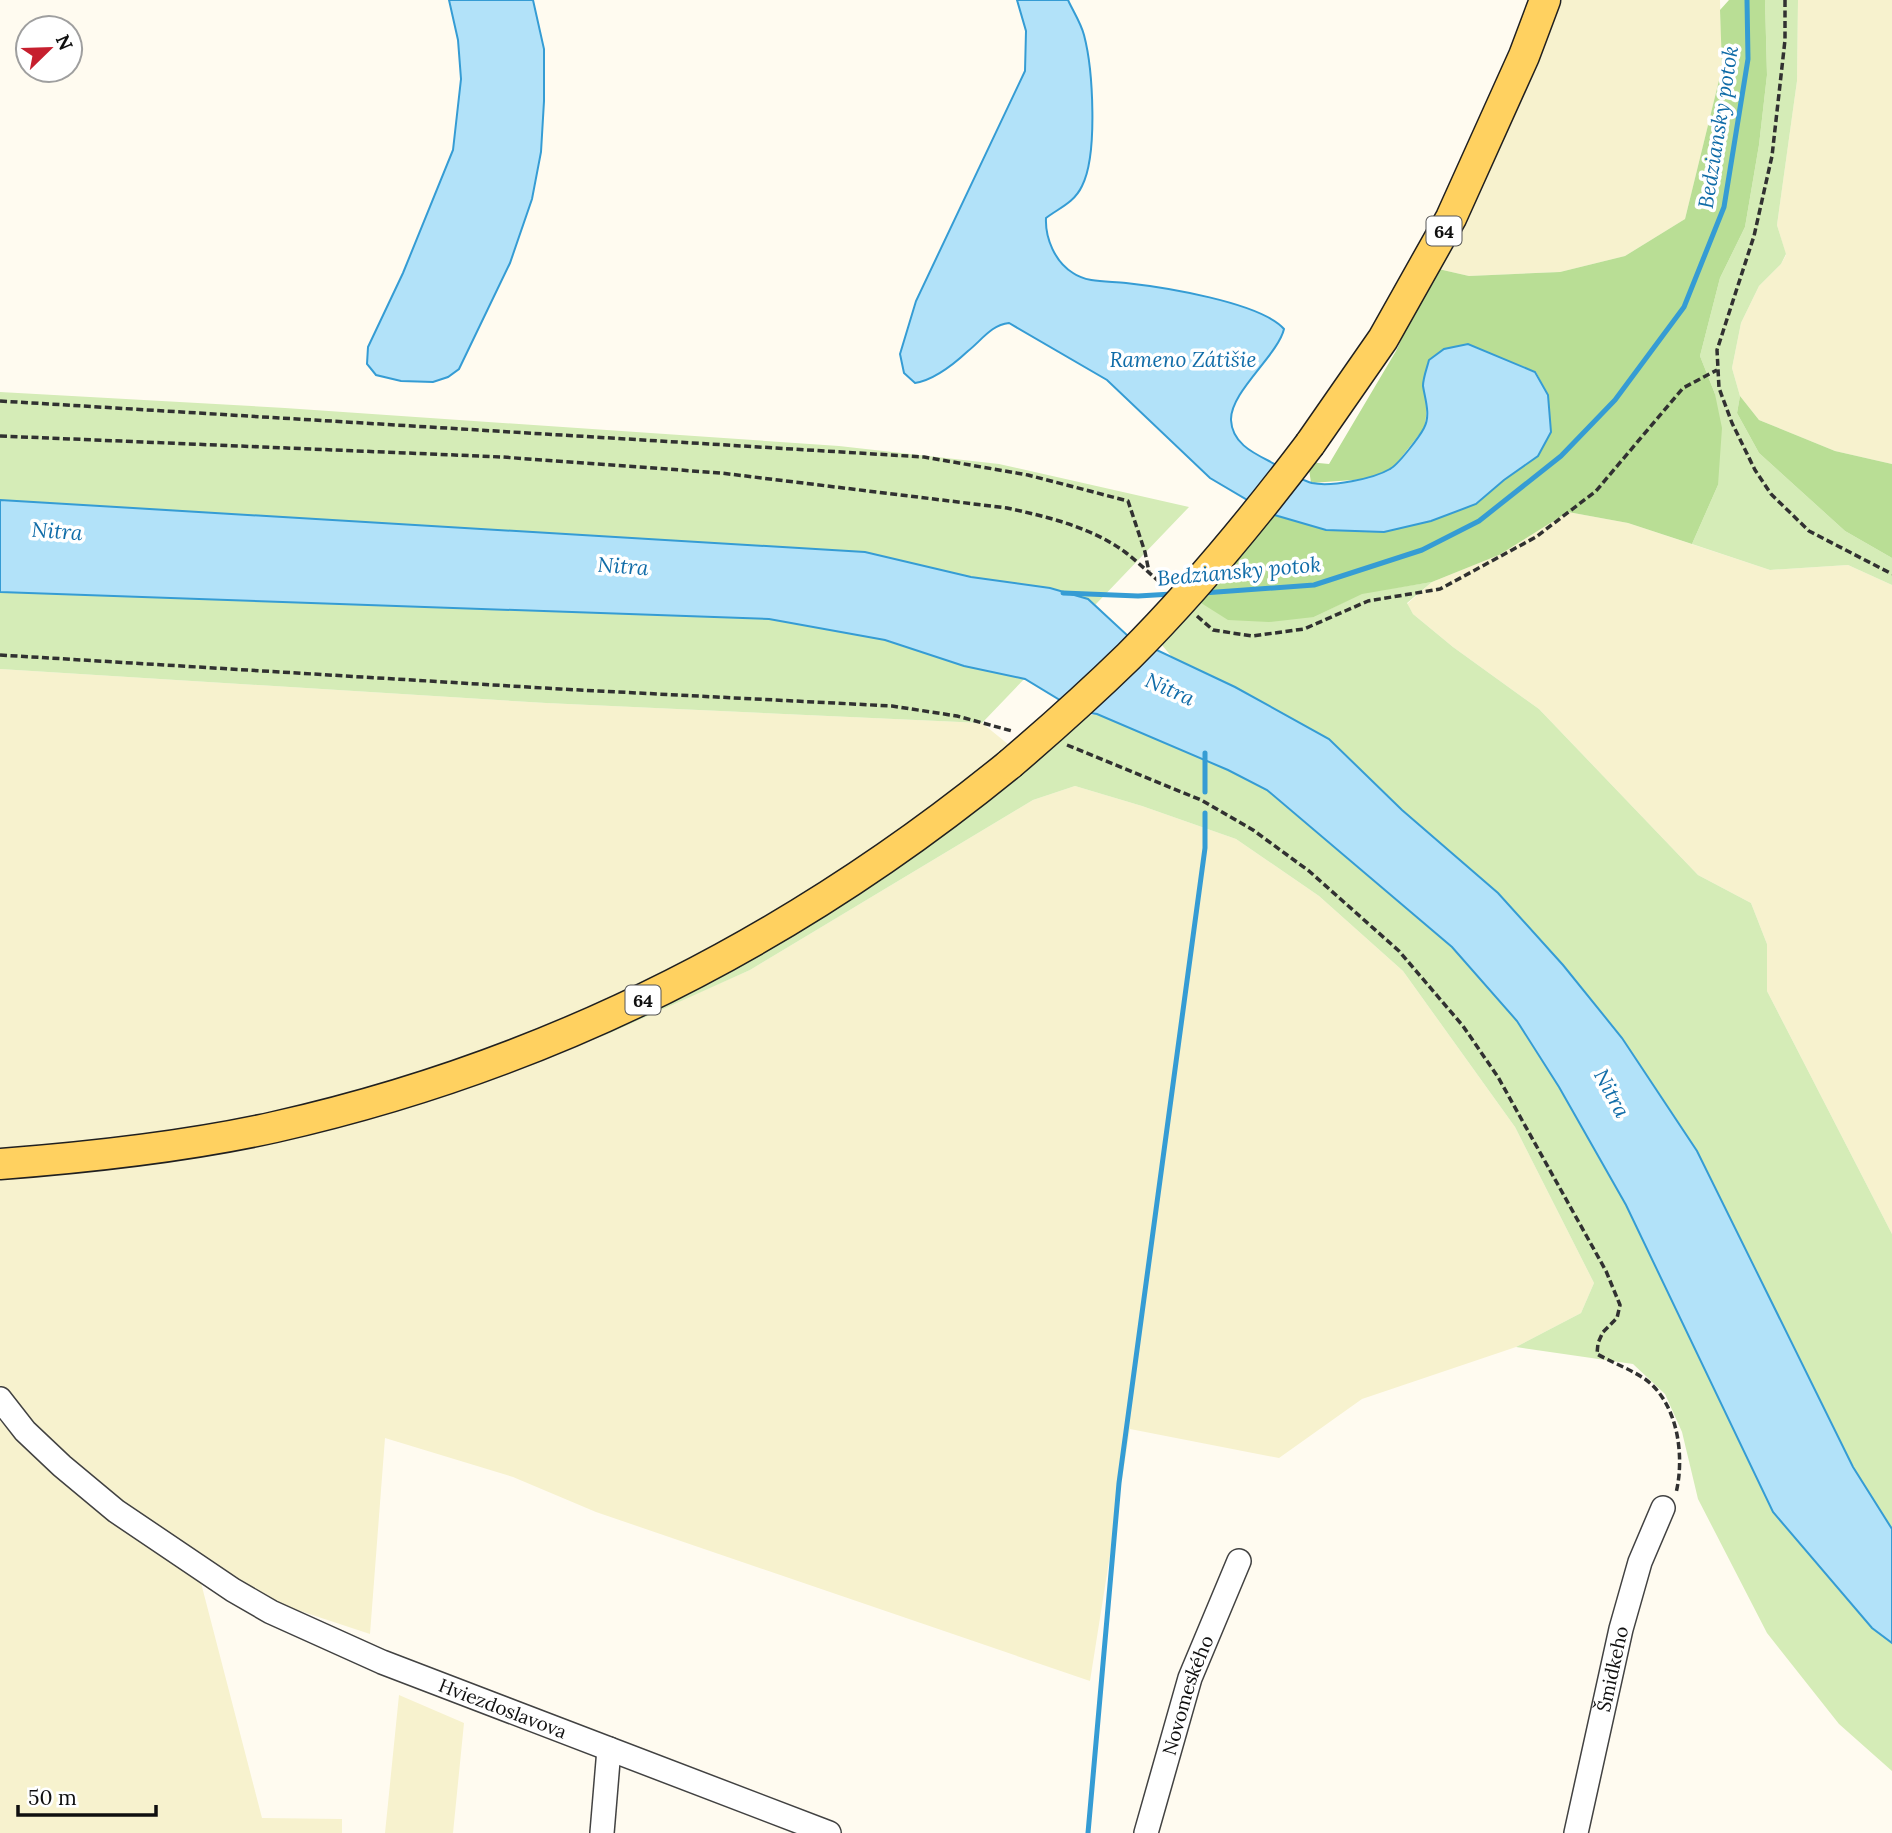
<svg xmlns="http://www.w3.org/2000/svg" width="1892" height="1833" font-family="Lora,serif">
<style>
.farmland{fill:#f7f2ce}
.green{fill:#d5ecb7}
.forest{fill:#b9de95}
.water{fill:#b2e2f9;stroke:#359cd4;stroke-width:2}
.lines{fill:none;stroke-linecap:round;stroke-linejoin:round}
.stream{stroke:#359cd4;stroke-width:5}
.minor-casing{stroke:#424242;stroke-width:26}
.major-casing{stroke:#202020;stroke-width:33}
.path{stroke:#313131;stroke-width:3.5;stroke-dasharray:7 3.5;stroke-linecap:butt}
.minor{stroke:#fff;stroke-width:23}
.major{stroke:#ffd160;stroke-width:30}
.major-bridge-casing{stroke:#202020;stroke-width:33;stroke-linecap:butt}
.major-bridge{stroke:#ffd160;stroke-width:30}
.labels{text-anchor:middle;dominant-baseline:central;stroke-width:7;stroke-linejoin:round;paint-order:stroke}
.shield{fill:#fff;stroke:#575757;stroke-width:2}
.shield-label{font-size:18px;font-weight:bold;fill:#0f0f0f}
.street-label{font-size:19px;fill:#0f0f0f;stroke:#fff}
.water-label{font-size:21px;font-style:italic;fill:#106ca8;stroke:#fff}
</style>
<rect width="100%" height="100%" fill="#fffbf0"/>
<!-- farmland -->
<path class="farmland" d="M1550 0H1720L1722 68 1685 219 1625 256 1560 272 1469 276 1434 268 1493 164Z
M1798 0H1892V464L1835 451 1759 420 1740 396 1732 368 1741 323 1759 286 1781 264 1786 255 1777 225 1797 81Z
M1568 512 1628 523 1770 570 1848 565 1892 585V1234L1767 991V944L1751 903 1698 875 1539 709 1453 647 1413 614 1407 604 1432 582 1499 555Z
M0 669 546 703 982 723 1030 762 713 976 551 1058 750 970 1033 800 1075 786 1142 806 1236 839 1319 896 1403 971 1515 1127 1594 1283 1581 1313 1516 1347 1362 1399 1279 1458 1130 1429 1090 1681 596 1512 513 1477 385 1438 370 1634 279 1604 193 1552 262 1818 342 1819V1833H0Z
M399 1695 464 1723 453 1833H385Z"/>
<!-- green -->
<path class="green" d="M1765 0H1798L1797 81 1777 225 1786 254 1781 264 1759 286 1741 323 1732 368 1740 396 1737 413 1759 453 1845 531 1892 558V585L1848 565 1770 570 1692 544 1718 485 1715 394 1700 356 1720 278 1745 227 1759 145 1767 75Z
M0 392 285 408 839 446 999 464 1189 507 982 723 546 703 0 669Z
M1432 582 1407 603 1413 614 1453 647 1539 709 1698 875 1751 903 1767 944V991L1892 1234V1529L1853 1467 1697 1151 1622 1038 1564 966 1498 893 1402 810 1329 739 1235 687 1172 657 1156 638 1190 596 1314 617 1362 593Z
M1097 714 1228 770 1267 790 1452 947 1517 1021 1559 1087 1872 1628 1892 1643V1771L1839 1724 1767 1633 1698 1499 1682 1432 1665 1394 1633 1364 1516 1347 1581 1313 1594 1283 1515 1127 1403 971 1319 896 1236 839 1142 806 1075 786 1033 800 750 970 601 1037 713 976 1072 719Z"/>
<!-- forest -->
<path class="forest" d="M1729 0H1765L1767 75 1759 145 1745 227 1720 278 1700 356 1715 394 1722 428 1718 485 1692 544 1628 523 1568 512 1499 555 1432 582 1362 594 1314 617 1269 622 1228 620 1190 596 1271 514 1322 529 1384 532 1431 521 1476 504 1504 480 1538 456 1551 432 1548 395 1536 372 1468 344 1423 383 1427 405 1425 427 1393 468 1367 479 1311 483 1308 462 1329 464 1396 351 1434 268 1469 276 1560 272 1625 256 1685 219 1722 68 1720 10Z
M1740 396 1759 420 1835 451 1892 464V558L1845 531 1759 453 1737 413Z"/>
<!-- water -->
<path class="water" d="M449 0H533L544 49V101L541 152 532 199 510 263 459 369 448 377 433 382 401 381 376 375 367 364 368 347 403 273 453 150 461 79 458 40Z
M1017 0H1068C1073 11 1081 23 1084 35 1093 69 1098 155 1082 186 1074 203 1059 208 1046 218 1045 238 1055 262 1073 273 1087 283 1109 281 1126 283 1162 287 1260 302 1284 329 1278 355 1230 392 1231 420 1232 442 1251 452 1269 461 1282 468 1298 479 1312 483 1331 487 1373 479 1390 469 1398 465 1420 436 1424 428 1431 415 1425 399 1423 386 1423 378 1427 368 1429 360L1444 349 1468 344 1535 372 1548 395 1551 432 1538 456 1504 480 1476 504 1431 521 1384 532 1326 530 1271 514 1210 478 1107 380 1009 323C991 325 982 340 968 351 954 364 934 380 915 383L904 373 900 354 916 301 1025 71 1026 31Z
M0 500 865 552 971 577 1050 588 1088 599 1129 637 1235 687 1329 739 1402 810 1498 893 1563 965 1622 1038 1697 1151 1853 1467 1892 1529V1643L1872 1628 1773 1512 1626 1205 1559 1087 1517 1021 1452 947 1267 790 1228 770 1097 714 1078 711 1025 679 964 666 885 640 769 619 0 592Z"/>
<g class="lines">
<!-- stream -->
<path class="stream" d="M1063 593 1138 596 1172 594
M1203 593 1314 585 1422 550 1479 521 1561 456 1615 400 1684 307 1724 207 1748 59 1747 0
M1205 792V753
M1088 1833 1119 1483 1205 848V813"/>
<defs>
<g id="minor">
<path id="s1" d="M0 1399 25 1431 62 1466 116 1511 233 1590 271 1612 382 1662 829 1833"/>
<path d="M602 1833 609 1749"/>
<path id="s2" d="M1146 1833 1190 1678 1239 1561"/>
<path id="s3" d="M1576 1833 1621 1629 1640 1562 1663 1508"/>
</g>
<path id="major" d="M1310 444 1383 339 1451 218 1524 56 1545 0
M0 1164C92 1157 185 1147 275 1127 550 1065 792 942 1010 764"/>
</defs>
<!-- minor casing -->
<use href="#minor" class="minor-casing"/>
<!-- major casing -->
<use href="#major" class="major-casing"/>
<!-- path -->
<path class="path" d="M1785 0V40L1772 156 1754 236 1717 350 1719 388 1732 423 1755 470 1771 494 1809 531 1892 574
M0 401 924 457 1028 475 1128 501 1145 552 1149 572
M0 436 502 457 721 473 1007 508C1048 517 1091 527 1125 552 1138 562 1150 574 1163 585
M1197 616 1213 630 1252 636 1304 629 1368 601 1440 589 1536 537 1596 491 1683 388 1717 370
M0 655 560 689 892 706 957 716 1012 731
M1067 745 1201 800 1253 830 1309 871 1399 951 1463 1026 1498 1077 1606 1271 1620 1305 1617 1318 1603 1332 1598 1343 1597 1354C1613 1363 1630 1369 1645 1379 1678 1403 1685 1456 1676 1493"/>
<!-- minor -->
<use href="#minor" class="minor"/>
<!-- major -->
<use href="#major" class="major"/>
<defs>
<path id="major-bridge" d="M1010 764C1051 729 1091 693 1129 656 1195 590 1254 518 1310 444"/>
</defs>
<!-- major-bridge casing -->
<use href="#major-bridge" class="major-bridge-casing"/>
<!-- major-bridge -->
<use href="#major-bridge" class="major-bridge"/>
</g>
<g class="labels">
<!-- shield labels -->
<g class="shield">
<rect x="1426.5" y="216.5" width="35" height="29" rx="5"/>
<rect x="625.5" y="985.5" width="35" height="29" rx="5"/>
</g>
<g class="shield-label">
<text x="1444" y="231">64</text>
<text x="643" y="1000">64</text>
</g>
<!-- street labels -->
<g class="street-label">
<text stroke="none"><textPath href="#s3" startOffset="168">Šmidkeho</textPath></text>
<text stroke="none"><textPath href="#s2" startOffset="144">Novomeského</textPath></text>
<text stroke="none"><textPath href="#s1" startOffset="598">Hviezdoslavova</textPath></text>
</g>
<!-- water labels -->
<g class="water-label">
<text transform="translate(1718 127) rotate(-81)">Bedziansky potok</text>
<text x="1183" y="359">Rameno Zátišie</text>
<text transform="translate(57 531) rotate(4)">Nitra</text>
<text transform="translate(623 566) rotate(4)">Nitra</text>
<text transform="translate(1239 571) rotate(-5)">Bedziansky potok</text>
<text transform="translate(1170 689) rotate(24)">Nitra</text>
<text transform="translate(1612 1093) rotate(62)">Nitra</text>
</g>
</g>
<!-- north arrow -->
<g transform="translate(49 49) rotate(67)"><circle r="33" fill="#ffffff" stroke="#9f9f9f" stroke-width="2"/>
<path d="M0-5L12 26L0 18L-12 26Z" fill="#c61f2e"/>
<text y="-10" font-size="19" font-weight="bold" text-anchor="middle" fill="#0f0f0f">N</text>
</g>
<!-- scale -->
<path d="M18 1805v10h138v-10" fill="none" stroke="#0f0f0f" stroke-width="3.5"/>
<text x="28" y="1805" font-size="21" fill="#0f0f0f" stroke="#ffffff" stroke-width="5" paint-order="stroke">50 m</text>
</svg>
